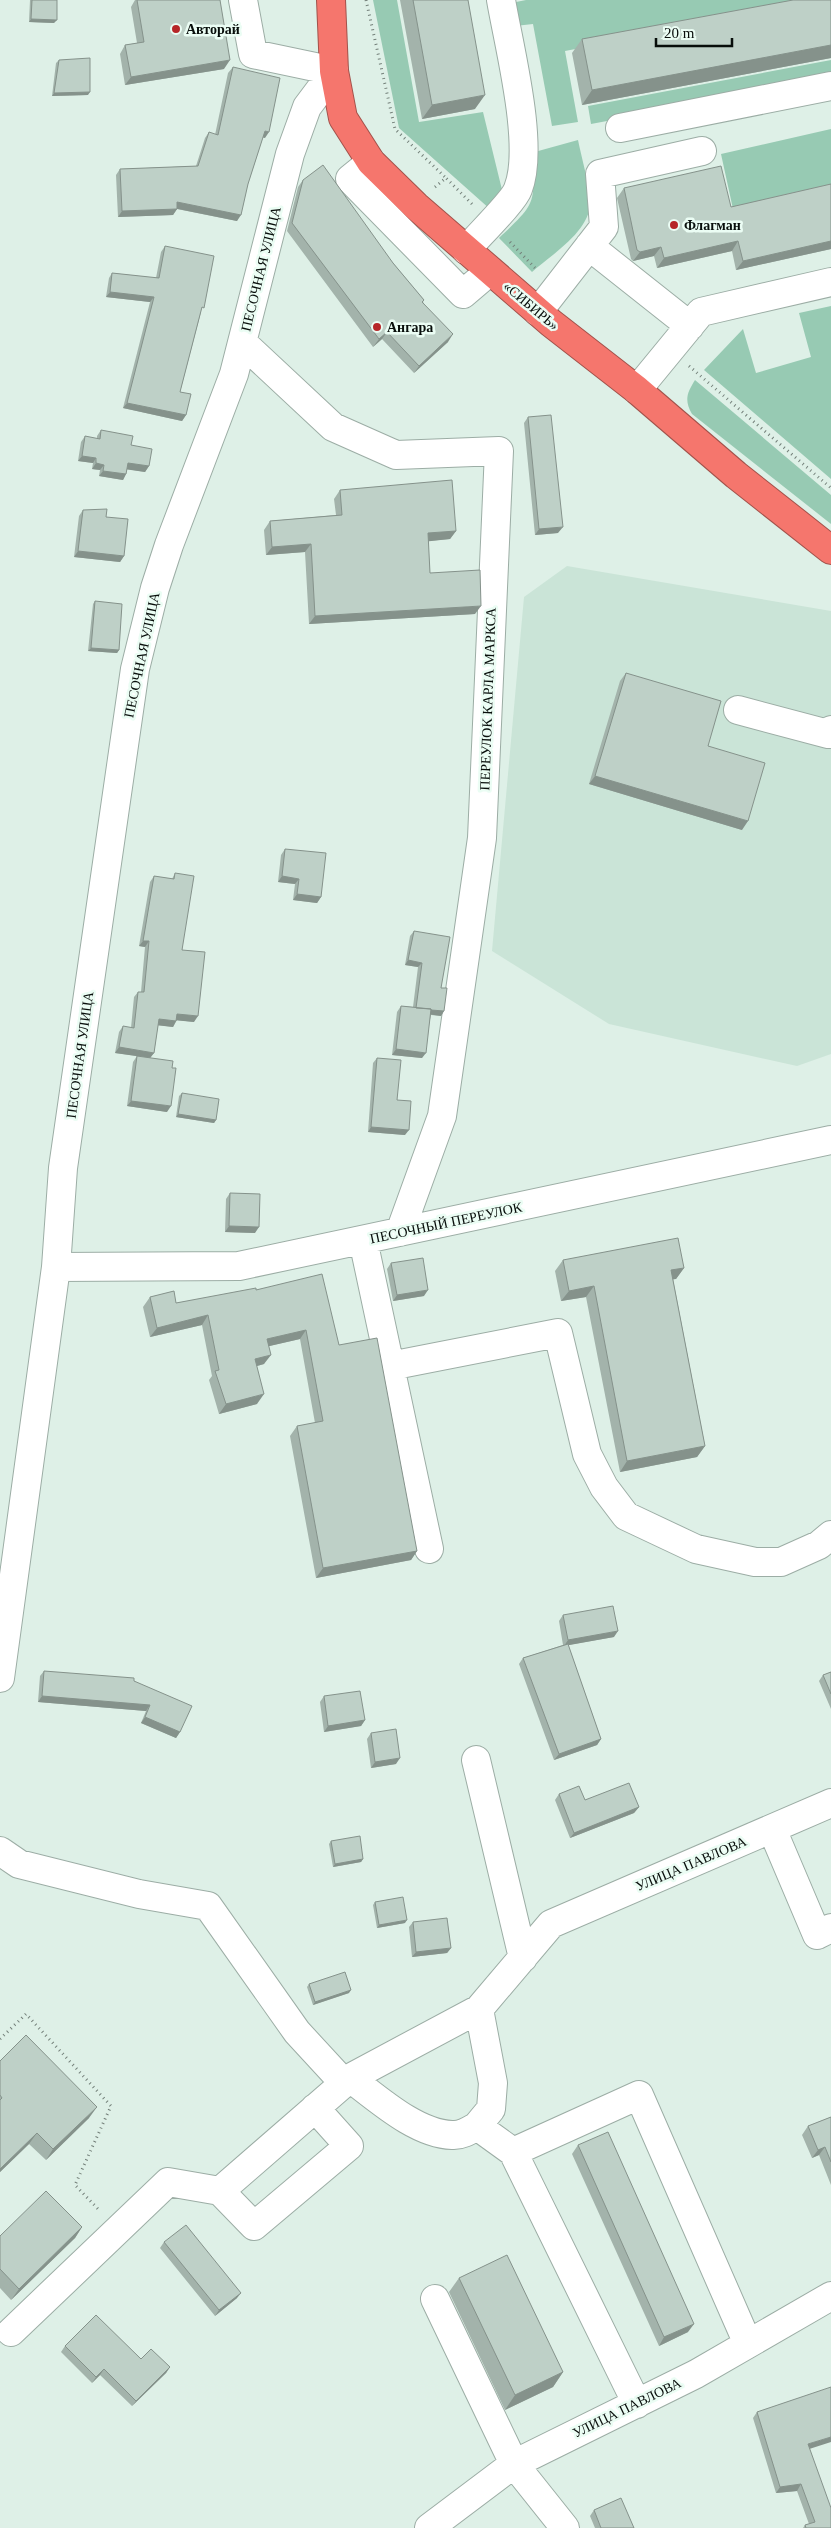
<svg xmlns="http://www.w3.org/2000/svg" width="831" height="2528" font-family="Georgia,serif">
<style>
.built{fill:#cae4d7}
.green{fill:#97cab3}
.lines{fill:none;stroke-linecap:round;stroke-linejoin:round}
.minor-casing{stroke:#9cada5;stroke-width:30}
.highway-casing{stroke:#a2524b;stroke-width:30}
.path{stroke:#74807a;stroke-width:3;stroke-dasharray:1 4;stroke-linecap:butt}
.minor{stroke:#fff;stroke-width:28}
.highway{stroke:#f5766d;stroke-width:28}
.wall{fill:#a3b3ab}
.shaded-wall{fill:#85928b}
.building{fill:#bed0c7;stroke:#85928b}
.poi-dot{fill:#b62628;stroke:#ebfdf4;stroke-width:2}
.labels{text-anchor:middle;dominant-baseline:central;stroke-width:5;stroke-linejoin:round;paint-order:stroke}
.poi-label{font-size:14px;font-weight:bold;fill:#080e0b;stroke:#ebfdf4;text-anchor:start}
.street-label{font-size:14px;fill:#080e0b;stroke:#ebfdf4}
</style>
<rect width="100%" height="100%" fill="#def0e7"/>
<!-- built -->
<path class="built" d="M567 566 831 611V1054L797 1066 609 1024 492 951 524 597Z"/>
<!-- green -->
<path class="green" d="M373 0H397L419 122 483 112 504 198 491 210 399 128Z
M526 0H831L565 51 578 122 552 126 533 24 515 26 511 3Z
M831 60V79L591 124 588 106Z
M831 129V187L733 209 721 154Z
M578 140C582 160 589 182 590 202 591 231 551 255 532 272L499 238C536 203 536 204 531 153Z
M831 306V479L704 370 743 329 756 373 811 357 799 313Z
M695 380 831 495V524L692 414C684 400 687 393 695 380Z"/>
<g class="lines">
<defs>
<path id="minor" d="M620 128 831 86
M371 162 350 179 463 294 490 271
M589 246 690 326
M466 250C476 238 514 201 518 189 535 146 509 47 501 0
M538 312 604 227 600 174 702 151
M243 343 333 427 396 455 499 451 482 838 442 1116 400 1232
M637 390 701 312 831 282
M738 710 828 734 831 730
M363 1240 429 1549
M56 1267 239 1266 831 1140
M390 1366 558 1333 587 1454 604 1487 626 1516 696 1549 755 1562H781L819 1545 831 1535
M0 1678 56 1267 63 1168 135 669 155 588 169 545 234 374 290 154 307 107 334 71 253 54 243 0
M476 1760 523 1958
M772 1829 817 1935 831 1928
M0 1851 19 1864 139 1894 208 1906 297 2032 344 2083
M479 2009 493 2083 491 2109 477 2126 513 2152 637 2404
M350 2078C377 2098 416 2134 452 2135 461 2136 470 2130 477 2126
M315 2108 349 2146 254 2226 220 2191 350 2078 479 2009 551 1924 831 1803
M513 2152 639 2095 748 2344
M435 2299 514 2464 565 2528
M11 2332 168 2182 220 2191
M429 2528 514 2464 696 2374 831 2296"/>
<path id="highway" d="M331 0 334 71 343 118 371 162 416 206 551 323 637 390 736 475 831 550"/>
</defs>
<!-- minor casing -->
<use href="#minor" class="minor-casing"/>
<!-- highway casing -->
<use href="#highway" class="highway-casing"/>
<!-- path -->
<path class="path" d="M366 0 395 129 446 178
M435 187 446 178 472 204
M510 242 537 270
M689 366 831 488
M0 2039 26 2014 111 2106 75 2185 100 2211"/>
<!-- minor -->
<use href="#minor" class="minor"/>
<!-- highway -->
<use href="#highway" class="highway"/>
</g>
<!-- wall -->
<path class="wall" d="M30 0H57L54 23 29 22Z
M135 0H220L224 69 125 85 120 54 125 45 137 43 131 7Z
M400 0H468L475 109 422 119Z
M831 0V58L582 105 572 53 582 39Z
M59 60 88 95 52 96 56 63Z
M233 67 265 138 263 137 248 184 237 221 177 209 173 215 118 217 116 175 120 169 196 166 205 138 209 132 215 135 228 73Z
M303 180 393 263 424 300 423 302 448 342 414 373 382 339 373 347 287 231 298 187Z
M831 184V249L736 270 732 251 657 268 654 256 633 261 631 259 617 198 624 188 731 207Z
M165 246 201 312 180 392 186 415 182 421 123 408 150 302 106 297 109 278 112 273 156 278 161 252Z
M528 417 558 533 535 535 524 423Z
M101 430 131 445 149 466 145 472 127 469 126 474 123 480 99 476 100 470 92 469 93 463 78 461 81 442 85 436 97 439V436Z
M340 490 456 531 450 539 428 541 430 573 475 614 309 624 305 552 266 555 264 530 270 521 336 515 334 499Z
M83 510 106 517 124 556 120 562 74 557 79 516Z
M95 601 119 650 117 653 88 651 93 604Z
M626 673 708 746 742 830 589 784 620 681Z
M285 849 321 897 317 903 293 900 295 884 278 882 281 855Z
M175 873 182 950 194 1022 177 1020 173 1027 158 1025 154 1053 150 1058 167 1112 127 1106 133 1062 137 1056 115 1053 119 1032 123 1026 131 1028 134 997 138 992H141L145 947 139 946 150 882 154 876 172 879Z
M414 931 441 988 444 1011 441 1016 431 1015 422 1058 392 1055 397 1012 401 1006 413 1007 418 967 405 965 410 936Z
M377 1058 397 1100 405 1135 368 1132 373 1063Z
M182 1093 216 1120 214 1123 176 1117 179 1096Z
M230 1193 255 1233 225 1232 226 1199Z
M563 1260 684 1268 676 1279H673L705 1446 697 1457 620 1472 586 1297 561 1301 555 1271Z
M391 1263 424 1296 393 1301 387 1269Z
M256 1290 339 1345 417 1551 411 1560 316 1578 290 1436 297 1426 315 1423 300 1339 269 1346 264 1364 257 1366V1404L219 1414 209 1380 212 1376 202 1325 150 1337 143 1307 150 1297 176 1303Z
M563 1615 614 1637 568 1645 601 1739 597 1745 554 1760 519 1664 523 1658 563 1645 559 1621Z
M44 1671 134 1681 180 1732 176 1738 141 1723 146 1711 38 1702 40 1676Z
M831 1672V1709L819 1681 823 1675Z
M324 1696 365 1720 361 1726 324 1732 320 1702Z
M371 1733 396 1764 371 1768 367 1739Z
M559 1794 585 1800 639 1807 634 1813 570 1838 555 1800Z
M331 1841 363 1859 361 1862 333 1867 329 1844Z
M375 1902 405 1923 377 1928 373 1905Z
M413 1922 451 1948 447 1953 412 1957 409 1927Z
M309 1984 349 1993 313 2005 307 1987Z
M0 2061 89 2118 46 2160 29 2144 0 2172Z
M831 2117V2185L819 2155 812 2158 802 2135 808 2126Z
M578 2145 688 2332 659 2346 572 2154Z
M82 2227 75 2238 11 2300 0 2288V2236Z
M164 2242 237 2298 215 2316 160 2248Z
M459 2278 563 2372 553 2387 505 2410 449 2292Z
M65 2346 141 2359 170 2367 166 2373 132 2406 100 2375 92 2383 61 2352Z
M757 2412 809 2449 831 2528H803L805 2525 809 2524 797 2491 776 2493 753 2418Z
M594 2510 634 2528H595L590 2516Z"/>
<!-- shaded-wall -->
<path class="shaded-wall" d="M31 19 57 20 54 23 29 22Z
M831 45V58L582 105 592 90Z
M230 60 224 69 125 85 131 77Z
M90 92 88 95 52 96 54 93Z
M485 95 475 109 422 119 432 105Z
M265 131 269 132 265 138 261 137Z
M177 202 241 215 237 221 173 208Z
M177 209 173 215 118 217 122 211Z
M738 241 732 251 657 268 664 258Z
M831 241V249L736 270 743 261Z
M661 247 654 256 633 261 640 252Z
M110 292 154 297 150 302 106 297Z
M387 332 382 339 373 347 379 339Z
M453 334 448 342 414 373 419 366Z
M127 403 186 415 182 421 123 408Z
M82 456 96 458 93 463 78 461Z
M96 463 104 465 100 470 92 469Z
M128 463 149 466 145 472 124 469Z
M103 471 126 474 123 480 99 476Z
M563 527 558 533 535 535 539 529Z
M456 531 450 539 422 542 428 533Z
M311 544 305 552 266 555 272 547Z
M78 551 124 556 120 562 74 557Z
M481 606 475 614 309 624 315 616Z
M91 648 119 650 117 653 88 651Z
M595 776 748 821 742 830 589 784Z
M282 876 299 879 295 884 278 882Z
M297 894 321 897 317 903 293 900Z
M143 941H149L145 947 139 946Z
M408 960 422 963 418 967 405 965Z
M416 1008 444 1011 441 1016 413 1012Z
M177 1014 198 1016 194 1022 173 1020Z
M159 1019 176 1021 173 1027 155 1025Z
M119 1047 154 1053 150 1058 115 1053Z
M396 1049 426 1053 422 1058 392 1055Z
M131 1101 171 1106 167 1112 127 1106Z
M178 1114 216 1120 214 1123 176 1117Z
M371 1127 409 1130 405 1135 368 1132Z
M229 1226 259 1227 255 1233 225 1232Z
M684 1268 676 1279 663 1281 671 1270Z
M594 1286 586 1297 561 1301 569 1291Z
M428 1290 424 1296 393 1301 397 1295Z
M208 1315 202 1325 150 1337 157 1328Z
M306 1330 300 1339 261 1348 267 1339Z
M271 1355 264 1364 249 1368 255 1359Z
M264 1394 257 1404 219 1414 226 1404Z
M705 1446 697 1457 620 1472 627 1461Z
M417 1551 411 1560 316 1578 323 1568Z
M618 1631 614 1637 564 1646 568 1640Z
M42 1696 150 1705 146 1711 38 1702Z
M145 1717 180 1732 176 1738 141 1723Z
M365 1720 361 1726 324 1732 328 1726Z
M601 1739 597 1745 554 1760 559 1754Z
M400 1758 396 1764 371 1768 375 1762Z
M639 1807 634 1813 570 1838 574 1833Z
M363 1859 361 1862 333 1867 335 1864Z
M407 1920 405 1923 377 1928 379 1925Z
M451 1948 447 1953 412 1957 416 1952Z
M351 1990 349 1993 313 2005 315 2002Z
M97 2107 89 2118 46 2160 53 2149Z
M37 2133 29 2144 0 2172V2169Z
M825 2147 819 2155 812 2158 818 2150Z
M82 2227 75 2238 11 2300 19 2289Z
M241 2293 237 2298 215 2316 219 2310Z
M694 2324 688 2332 659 2346 664 2337Z
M170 2367 166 2373 132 2406 136 2401Z
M104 2369 100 2375 92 2383 96 2377Z
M563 2372 553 2387 505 2410 515 2395Z
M831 2437V2442L803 2451 808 2444Z
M801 2484 797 2491 776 2493 780 2487Z"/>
<!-- building -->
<path class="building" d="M32 0H57V20L31 19Z
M137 0H220L230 60 131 77 125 45 144 42Z
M413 0H468L485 95 432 105Z
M793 0H831V45L592 90 582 39Z
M90 58V92L54 93 59 60Z
M233 67 280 78 269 132 265 131 248 184 241 215 177 202V209L122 211 120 169 198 166 209 132 218 135Z
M323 165 393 263 424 300 422 302 453 334 419 366 387 332 379 339 292 223 303 180Z
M721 166 731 207 831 184V241L743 261 738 241 664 258 661 247 640 252 637 250 624 188Z
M165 246 214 256 204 308 202 307 180 392 191 394 186 415 127 403 154 297 110 292 112 273 159 278Z
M551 415 563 527 539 529 528 417Z
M101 430 133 436 131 445 152 449 149 466 128 463 126 474 103 471 104 465 96 463V458L82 456 85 436 100 439Z
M452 480 456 531 428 533 430 573 480 570 481 606 315 616 311 544 272 547 270 521 342 515 340 490Z
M107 509 106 517 128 519 124 556 78 551 83 510Z
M95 601 122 604 119 650 91 648Z
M626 673 721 701 708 746 765 763 748 821 595 776Z
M285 849 326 853 321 897 297 894 299 879 282 876Z
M175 873 194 876 182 950 205 952 198 1016 177 1014 176 1021 159 1019 154 1053 119 1047 123 1026 134 1028 138 992H144L149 941H143L154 876 174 879Z
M414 931 450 937 441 988H447L444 1011 431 1010V1009L416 1008 422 963 408 960Z
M401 1006 431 1009 426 1053 396 1049Z
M137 1056 173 1061 172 1068H176L171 1106 131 1101Z
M377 1058 401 1060 397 1100 411 1101 409 1130 371 1127Z
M182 1093 219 1099 216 1120 178 1114Z
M230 1193 260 1194 259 1227 229 1226Z
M678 1238 684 1268 671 1270 705 1446 627 1461 594 1286 569 1291 563 1260Z
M423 1258 428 1290 397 1295 391 1263Z
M322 1274 339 1345 377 1338 417 1551 323 1568 297 1426 323 1421 306 1330 267 1339 271 1355 255 1359 264 1394 226 1404 215 1371 219 1370 208 1315 157 1328 150 1297 174 1291 176 1303 256 1288V1290Z
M613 1606 618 1631 568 1640 563 1615Z
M568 1644 601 1739 559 1754 523 1658Z
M44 1671 134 1678V1681L192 1706 180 1732 145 1717 150 1705 42 1696Z
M831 1672V1694L823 1675Z
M360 1691 365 1720 328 1726 324 1696Z
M396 1729 400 1758 375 1762 371 1733Z
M629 1783 639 1807 574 1833 559 1794 579 1786 585 1800Z
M360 1836 363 1859 335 1864 331 1841Z
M403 1897 407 1920 379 1925 375 1902Z
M447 1918 451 1948 416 1952 413 1922Z
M345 1972 351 1990 315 2002 309 1984Z
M26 2035 97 2107 53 2149 37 2133 0 2169V2100L2 2098 0 2095V2061Z
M831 2117V2162L825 2147 818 2150 808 2126Z
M608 2132 694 2324 664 2337 578 2145Z
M46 2191 82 2227 19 2289 0 2269V2236Z
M186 2225 241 2293 219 2310 164 2242Z
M507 2255 563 2372 515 2395 459 2278Z
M96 2315 141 2359 151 2349 170 2367 136 2401 104 2369 96 2377 65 2346Z
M831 2387V2437L808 2444 831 2508V2528H806L805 2525 815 2522 801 2484 780 2487 757 2412Z
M621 2498 634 2528H601L594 2510Z"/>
<!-- markers -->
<g class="poi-dot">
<circle cx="176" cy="29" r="5"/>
<circle cx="674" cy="225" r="5"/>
<circle cx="377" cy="327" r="5"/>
</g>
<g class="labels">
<!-- poi labels -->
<g class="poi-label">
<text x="186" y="29">Авторай</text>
<text x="684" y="225">Флагман</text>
<text x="387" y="327">Ангара</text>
</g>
<!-- street labels -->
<g class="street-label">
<text transform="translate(261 269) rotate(-76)">ПЕСОЧНАЯ УЛИЦА</text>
<text transform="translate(531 306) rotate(40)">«СИБИРЬ»</text>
<text transform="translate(142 655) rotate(-78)">ПЕСОЧНАЯ УЛИЦА</text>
<text transform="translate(488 699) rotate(-88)">ПЕРЕУЛОК КАРЛА МАРКСА</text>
<text transform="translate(80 1055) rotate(-82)">ПЕСОЧНАЯ УЛИЦА</text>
<text transform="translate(446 1223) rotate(-12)">ПЕСОЧНЫЙ ПЕРЕУЛОК</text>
<text transform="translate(691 1864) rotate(-23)">УЛИЦА ПАВЛОВА</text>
<text transform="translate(627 2408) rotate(-26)">УЛИЦА ПАВЛОВА</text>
</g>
</g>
<!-- scale -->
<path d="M656 38v8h76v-8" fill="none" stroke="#080e0b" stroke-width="2.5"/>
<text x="664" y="38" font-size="15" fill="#080e0b" stroke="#ebfdf4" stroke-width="4" paint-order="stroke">20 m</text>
</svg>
